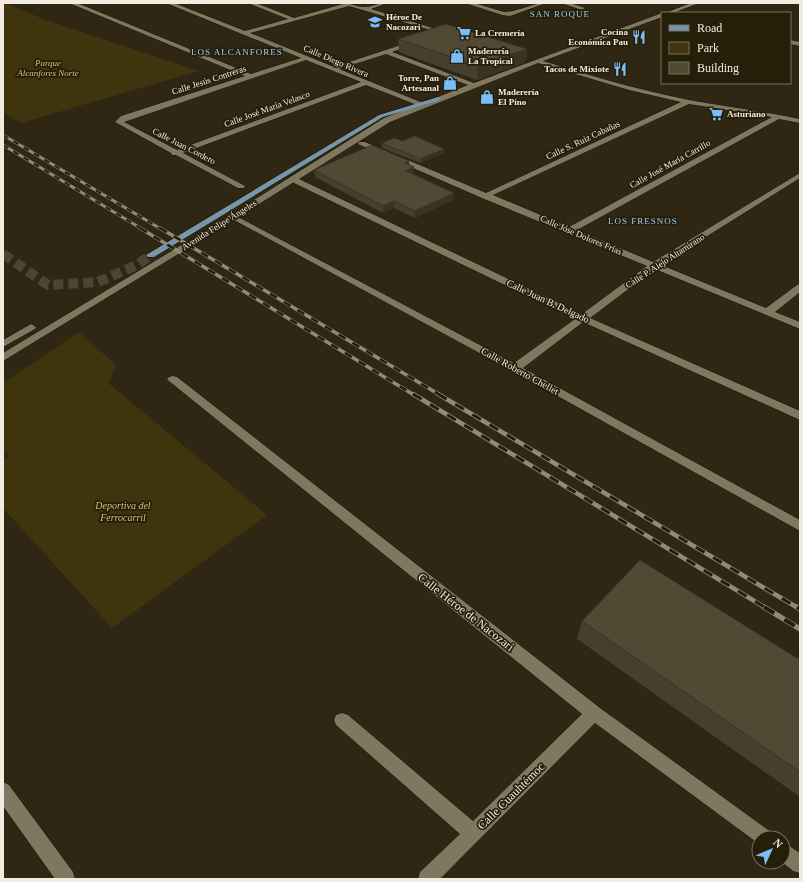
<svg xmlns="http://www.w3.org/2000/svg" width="803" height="882" font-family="'Times New Roman',serif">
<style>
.green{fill:#40340f}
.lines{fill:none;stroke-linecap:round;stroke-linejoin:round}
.major-tunnel{stroke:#4c4532;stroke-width:10;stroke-dasharray:10 5;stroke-linecap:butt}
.minor-casing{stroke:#171000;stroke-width:1}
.major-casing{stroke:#171000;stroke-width:1}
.minor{fill:#807760;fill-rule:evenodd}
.major{fill:#7696ab;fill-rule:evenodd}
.rail-far3-casing{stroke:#918a7a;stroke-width:3}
.rail-far2-casing{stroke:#918a7a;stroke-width:3.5}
.rail-far1-casing{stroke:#918a7a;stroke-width:4.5}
.rail-casing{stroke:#918a7a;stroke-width:5.5}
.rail-far3{stroke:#251e09;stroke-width:2;stroke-dasharray:6;stroke-linecap:butt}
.rail-far2{stroke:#251e09;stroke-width:2.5;stroke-dasharray:8;stroke-linecap:butt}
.rail-far1{stroke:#251e09;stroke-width:3;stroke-dasharray:10;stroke-linecap:butt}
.rail{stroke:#251e09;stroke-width:4;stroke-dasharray:12;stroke-linecap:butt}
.wall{fill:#463f2d}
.shaded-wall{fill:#393324}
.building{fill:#514934;stroke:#393324}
.labels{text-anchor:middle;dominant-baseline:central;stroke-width:3.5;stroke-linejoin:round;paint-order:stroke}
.far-neighbourhood-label{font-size:9px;letter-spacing:1px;fill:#9acbf6;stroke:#251e09}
.far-poi-label{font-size:9px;font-weight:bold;fill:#f1ecdf;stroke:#251e09;text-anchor:start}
.far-street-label{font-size:9px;fill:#f1ecdf;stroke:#251e09}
.far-park-label{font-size:9px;font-style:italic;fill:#dac076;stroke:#251e09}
.street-label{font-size:10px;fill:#f1ecdf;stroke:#251e09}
.park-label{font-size:10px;font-style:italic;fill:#dac076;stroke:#251e09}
.near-street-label{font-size:12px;fill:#f1ecdf;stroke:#251e09}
</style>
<rect width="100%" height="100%" fill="#2f2713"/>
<!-- green -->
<path class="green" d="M3 3H6L43 19 199 71 21 123 3 112Z
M79 332 116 365 108 383 267 515 112 628 3 508V460L9 456 3 451V383Z"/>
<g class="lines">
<!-- major-tunnel -->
<path class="major-tunnel" d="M3 254 48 285 98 282 137 265 151 255"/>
<defs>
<path id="minor" d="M69 3H77L251 74 301 58 166 3H174L245 31 288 19 248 3H256L294 18 343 4 342 3C350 3 357 7 365 7 371 7 379 3 387 3L371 9 449 33 444 34 349 6 250 33 334 67 413 41 416 43 415 44 392 52 474 83 662 13V17L543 61C591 76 639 90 689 100 726 107 763 111 800 119V123L779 119 577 230 653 262 800 173V178L661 265 766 308 797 285 800 284V292L775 312 800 322V329L655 269 590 318 800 411V420L583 322 523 368 800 520V531L511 370 234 220 3 361V353L203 232 384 118 417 105 366 85 183 153 245 186 244 188H238L176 155H172L171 153 115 122 121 116 245 76ZM386 54 468 85 423 103 339 69ZM306 60 361 82 177 150 124 122ZM538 63 629 90 681 102 486 193 365 142H359L358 144 482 198 647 266 582 314 299 179 390 122ZM689 104 772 117 569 227 493 195ZM294 182V183L575 319 514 363 238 217Z
M465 3H474L504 12C519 12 531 3 546 3L510 16 502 15Z
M561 3H570L585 8 582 10Z
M691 3H699L673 13H665Z
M790 40 800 42V46L790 44Z
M31 324 36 327 35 329 3 347V340Z
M173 376 177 377 600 708 771 832 774 838H759V844L595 723 440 879H418L420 872 460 834 336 725 334 720 336 715 342 713 348 715 473 821 582 714 169 381 167 379 169 377Z
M3 782 9 785 73 872 75 879H55L3 806Z
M783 842 800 853V873L793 871 782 862Z"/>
<path id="major" d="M438 97 440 98V100L383 117 154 257H148L146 255 379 115Z"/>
</defs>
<!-- minor casing -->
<use href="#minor" class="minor-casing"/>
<!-- major casing -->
<use href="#major" class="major-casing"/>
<!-- minor -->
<use href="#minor" class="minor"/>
<!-- major -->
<use href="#major" class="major"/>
<defs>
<path id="rail-far3" d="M3 135 161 229
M3 145 142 229"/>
<path id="rail-far2" d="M140 228 414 395
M160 228 440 395"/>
<path id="rail-far1" d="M413 394 766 608
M438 394 798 608"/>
<path id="rail" d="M764 607 800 629
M797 607 800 609"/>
</defs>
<!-- rail-far3 casing -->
<use href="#rail-far3" class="rail-far3-casing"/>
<!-- rail-far2 casing -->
<use href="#rail-far2" class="rail-far2-casing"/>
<!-- rail-far1 casing -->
<use href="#rail-far1" class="rail-far1-casing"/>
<!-- rail casing -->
<use href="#rail" class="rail-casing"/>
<!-- rail-far3 -->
<use href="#rail-far3" class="rail-far3"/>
<!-- rail-far2 -->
<use href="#rail-far2" class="rail-far2"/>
<!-- rail-far1 -->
<use href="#rail-far1" class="rail-far1"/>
<!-- rail -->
<use href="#rail" class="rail"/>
</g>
<!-- wall -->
<path class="wall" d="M398 39 527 49 526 62 477 80 399 52Z
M402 141 444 149V153L420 163 382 148V143Z
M409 161V165L414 174H413L454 193 453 200 415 218 394 208 383 213 315 177 314 170Z
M582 621 800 660V797L577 639Z"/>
<!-- shaded-wall -->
<path class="shaded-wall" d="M527 49 526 62 477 80 478 66Z
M444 149V153L420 163V159Z
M409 161V168L405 163Z
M414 167V174L406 178V171Z
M454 193 453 200 415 218V211Z
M394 201V208L383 213V206Z"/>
<!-- building -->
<path class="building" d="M446 24 527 49 478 66 398 39Z
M415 136 444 149 420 159 382 143 394 138 402 141Z
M372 145 409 161 405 163 414 167 406 171 454 193 415 211 394 201 383 206 314 170Z
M640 560 800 660V772L582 621Z"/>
<!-- icons -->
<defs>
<symbol id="school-bare" viewBox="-9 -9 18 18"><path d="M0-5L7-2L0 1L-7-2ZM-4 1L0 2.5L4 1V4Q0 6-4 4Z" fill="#7abef8" stroke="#251e09" stroke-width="2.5" paint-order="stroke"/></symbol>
<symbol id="supermarket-bare" viewBox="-9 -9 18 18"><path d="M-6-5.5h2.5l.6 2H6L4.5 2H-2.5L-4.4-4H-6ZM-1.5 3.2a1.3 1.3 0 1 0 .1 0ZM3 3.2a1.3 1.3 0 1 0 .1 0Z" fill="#7abef8" stroke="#251e09" stroke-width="2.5" paint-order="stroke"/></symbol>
<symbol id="restaurant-bare" viewBox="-9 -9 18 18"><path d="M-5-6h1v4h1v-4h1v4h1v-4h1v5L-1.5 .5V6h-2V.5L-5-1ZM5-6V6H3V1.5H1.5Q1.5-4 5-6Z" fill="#7abef8" stroke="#251e09" stroke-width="2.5" paint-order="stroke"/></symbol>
<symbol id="shop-bare" viewBox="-9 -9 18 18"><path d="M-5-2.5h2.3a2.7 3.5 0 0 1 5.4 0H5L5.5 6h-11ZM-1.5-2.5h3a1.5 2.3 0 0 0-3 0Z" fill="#7abef8" stroke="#251e09" stroke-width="2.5" paint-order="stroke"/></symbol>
</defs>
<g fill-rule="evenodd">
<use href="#school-bare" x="365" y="12" width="20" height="20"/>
<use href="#supermarket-bare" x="454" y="23" width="20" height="20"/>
<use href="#restaurant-bare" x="629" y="27" width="20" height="20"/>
<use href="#shop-bare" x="447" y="46" width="20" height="20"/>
<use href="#restaurant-bare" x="610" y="59" width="20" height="20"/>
<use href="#shop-bare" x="440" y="73" width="20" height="20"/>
<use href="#shop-bare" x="477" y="87" width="20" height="20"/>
<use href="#supermarket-bare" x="706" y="104" width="20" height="20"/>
</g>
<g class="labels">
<!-- far-neighbourhood labels -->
<g class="far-neighbourhood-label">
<text x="560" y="14">SAN ROQUE</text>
<text x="237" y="52">LOS ALCANFORES</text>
<text x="643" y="221">LOS FRESNOS</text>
</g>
<!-- far-poi labels -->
<g class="far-poi-label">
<text x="386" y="17">Héroe De<tspan x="386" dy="10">Nacozari</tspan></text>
<text x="628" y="32" text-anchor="end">Cocina<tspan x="628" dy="10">Económica Pau</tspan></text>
<text x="475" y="33">La Cremería</text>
<text x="468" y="51">Maderería<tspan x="468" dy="10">La Tropical</tspan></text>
<text x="609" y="69" text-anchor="end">Tacos de Mixiote</text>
<text x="439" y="78" text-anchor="end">Torre, Pan<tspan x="439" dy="10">Artesanal</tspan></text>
<text x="498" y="92">Maderería<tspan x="498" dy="10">El Pino</tspan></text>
<text x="727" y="114">Asturiano</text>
</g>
<!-- far-street labels -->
<g class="far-street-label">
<text transform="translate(336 61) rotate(23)">Calle Diego Rivera</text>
<text transform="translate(209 80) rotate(-18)">Calle Jesús Contreras</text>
<text transform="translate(267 109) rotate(-20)">Calle José María Velasco</text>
<text transform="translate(583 140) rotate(-25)">Calle S. Ruiz Cabañas</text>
<text transform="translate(184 146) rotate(27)">Calle Juan Cordero</text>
<text transform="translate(670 164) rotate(-29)">Calle José María Carrillo</text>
<text transform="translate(219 225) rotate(-32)">Avenida Felipe Ángeles</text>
<text transform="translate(581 235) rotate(23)">Calle Jóse Dolores Frías</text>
<text transform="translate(665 261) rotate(-33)">Calle P. Alejo Altamirano</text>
</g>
<!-- far-park labels -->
<g class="far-park-label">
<text x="48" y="63">Parque<tspan x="48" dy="10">Alcanfores Norte</tspan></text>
</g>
<!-- street labels -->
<g class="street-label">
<text transform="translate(548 301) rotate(25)">Calle Juan B. Delgado</text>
<text transform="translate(520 371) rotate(29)">Calle Roberto Chellet</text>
</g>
<!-- park labels -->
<g class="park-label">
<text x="123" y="505">Deportiva del<tspan x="123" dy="12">Ferrocarril</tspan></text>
</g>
<!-- near-street labels -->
<g class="near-street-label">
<text transform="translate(466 612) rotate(38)">Calle Héroe de Nacozari</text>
<text transform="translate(511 796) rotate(-45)">Calle Cuauhtémoc</text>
</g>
</g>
<!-- border -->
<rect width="803" height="882" fill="none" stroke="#f1ecdf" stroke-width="8"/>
<!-- legend -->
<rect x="661" y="12" width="130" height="72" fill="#251e09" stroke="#77705f"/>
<rect x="669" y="25" width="20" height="6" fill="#7696ab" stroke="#77705f"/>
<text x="697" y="32" font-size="12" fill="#f1ecdf">Road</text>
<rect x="669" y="42" width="20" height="12" fill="#40340f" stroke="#77705f"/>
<text x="697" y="52" font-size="12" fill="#f1ecdf">Park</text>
<rect x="669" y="62" width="20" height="12" fill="#514934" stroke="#77705f"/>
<text x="697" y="72" font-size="12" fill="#f1ecdf">Building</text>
<!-- north arrow -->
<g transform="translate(771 850) rotate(46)"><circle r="19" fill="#251e09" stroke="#77705f"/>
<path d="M0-3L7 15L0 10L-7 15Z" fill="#7abef8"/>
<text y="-6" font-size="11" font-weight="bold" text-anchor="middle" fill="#f1ecdf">N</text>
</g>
</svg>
